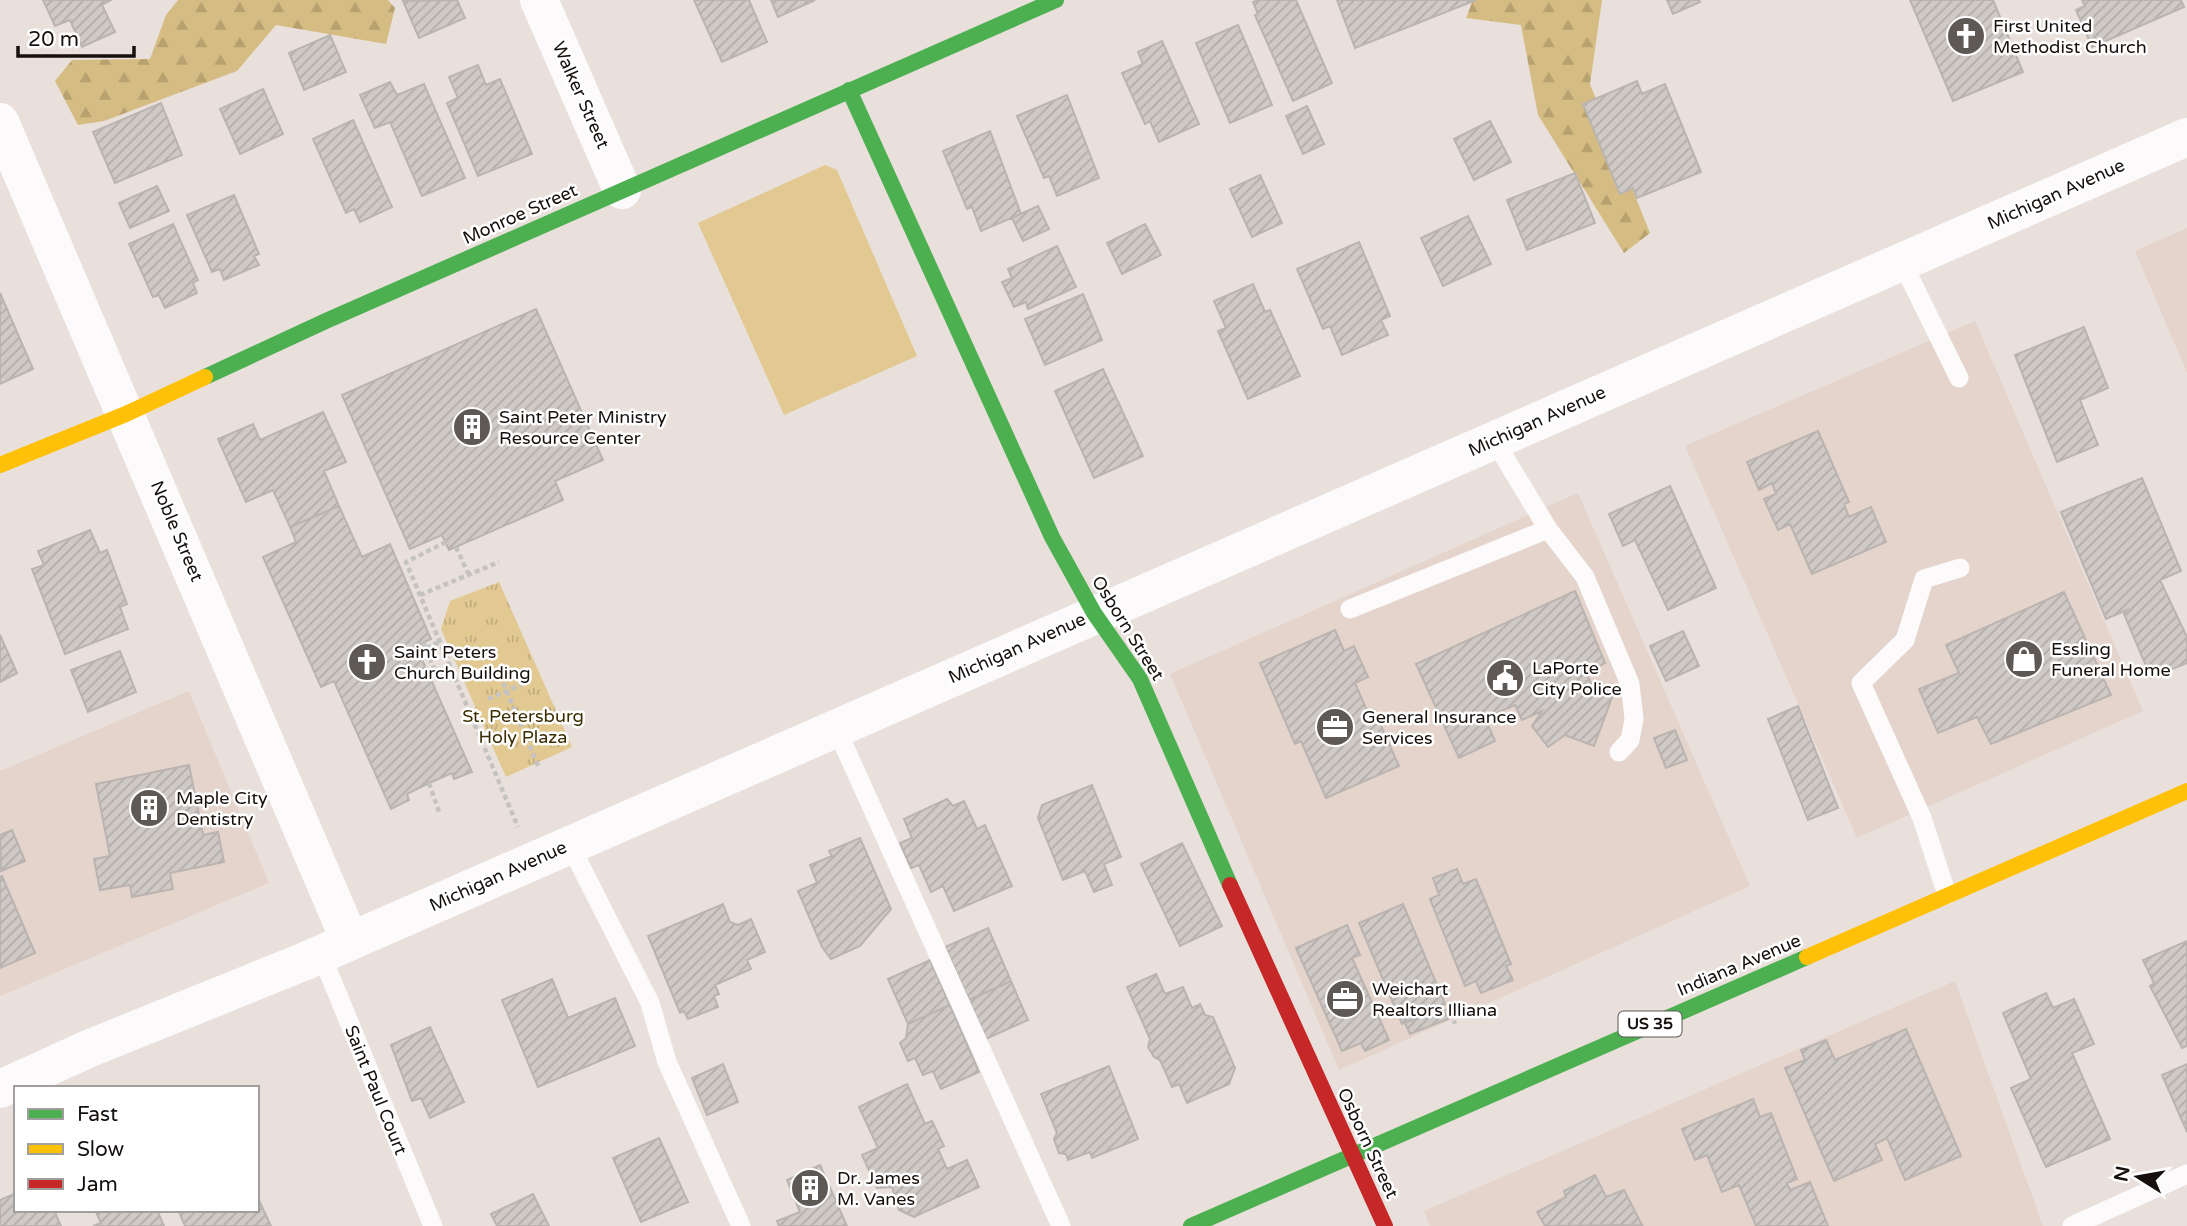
<svg xmlns="http://www.w3.org/2000/svg" width="2187" height="1226" font-family="'Varela Round',sans-serif">
<style>
.built{fill:#e4d4cb}
.grass{fill:#e2c992}
.forest{fill:url(#forest-firs)}
.park{fill:url(#park-tufts)}
.building{fill:url(#building-hatch);stroke:#bab4b0;stroke-width:2}
.lines{fill:none;stroke-linecap:round;stroke-linejoin:round}
.path{stroke:#c5c3c1;stroke-width:4.5;stroke-dasharray:5 3.5;stroke-linecap:butt}
.lane{stroke:#fcfafa;stroke-width:19}
.street{stroke:#fcfafa;stroke-width:38}
.fast{stroke:#4caf50;stroke-width:16}
.slow{stroke:#ffc107;stroke-width:16}
.jam{stroke:#c62828;stroke-width:16}
.labels{text-anchor:middle;dominant-baseline:central;stroke-width:5;stroke-linejoin:round;paint-order:stroke}
.shield{fill:#fff;stroke:#5b5856;stroke-width:2}
.shield-label{font-size:16px;font-weight:bold;fill:#15100d}
.poi-label{font-size:18px;fill:#15100d;stroke:#fff;text-anchor:start}
.street-label{font-size:18px;fill:#15100d;stroke:#fff}
.park-label{font-size:18px;fill:#3c2d01;stroke:#fff}
</style>
<defs>
<pattern id="forest-firs" width="22" height="20" patternUnits="userSpaceOnUse" patternTransform="scale(1.75)"><rect width="22" height="20" fill="#d5bc82"/><path d="M5 1l3.5 6h-7zM16 11l3.5 6h-7z" fill="#b6a16f"/></pattern>
<pattern id="park-tufts" width="24" height="20" patternUnits="userSpaceOnUse" patternTransform="scale(1.75)"><rect width="24" height="20" fill="#e2c992"/><path d="M3 7l-1-3M5 7V3M7 7l1-3M15 17l-1-3M17 17v-4M19 17l1-3" fill="none" stroke="#c1ac7d"/></pattern>
<pattern id="building-hatch" width="6" height="6" patternUnits="userSpaceOnUse" patternTransform="scale(1.75)"><rect width="6" height="6" fill="#d0cac6"/><path d="M-1 1l2-2M0 6l6-6M5 7l2-2" fill="none" stroke="#b2aca9"/></pattern>
</defs>
<rect width="100%" height="100%" fill="#e9e0dc"/>
<!-- built -->
<path class="built" d="M2187 228V373L2135 251Z
M1975 321 2143 711 1857 838 1685 446Z
M1578 493 1750 886 1339 1070 1170 674Z
M189 691 269 883 0 996V771Z
M1955 981 2043 1226H1430L1424 1211Z"/>
<!-- grass -->
<path class="grass" d="M825 165 837 170 917 356 784 415 698 223Z"/>
<!-- forest -->
<path class="forest" d="M178 0H388L395 8 386 44 276 25 237 71 104 121 78 125 55 81 72 60 150 59 166 15Z
M1473 0H1602L1590 84 1650 233 1624 253 1538 115 1521 25 1466 18Z"/>
<!-- park -->
<path class="park" d="M499 582 572 747 506 777 441 629 450 601Z"/>
<!-- building -->
<path class="building" d="M43 0H111L102 5 115 32 82 47 70 20 55 26Z
M457 0 465 18 419 38 403 1Z
M694 0H749L767 42 722 62Z
M771 0H815L778 17Z
M1258 0H1296L1332 83 1293 101 1255 15 1258 14 1253 2Z
M1337 0H1476L1355 48Z
M1667 0H1699L1700 2 1673 14Z
M1910 0H1993L2023 72 1953 101Z
M2082 0H2181L2184 7 2092 47 2076 10 2085 6Z
M1238 25 1272 105 1230 123 1196 43Z
M330 35 346 72 304 90 289 53Z
M1162 41 1199 124 1159 142 1150 121 1145 124 1122 73 1143 64 1138 52Z
M478 65 486 85 500 79 532 154 478 176 447 103 458 98 449 77Z
M1637 81 1642 94 1665 84 1701 172 1637 198 1633 188 1620 194 1583 104Z
M390 82 397 95 424 84 465 178 422 196 390 122 375 128 360 95Z
M263 89 283 134 240 154 220 109Z
M1067 95 1099 178 1057 196 1049 176 1044 178 1017 116Z
M161 103 182 155 115 183 93 132Z
M1307 106 1324 144 1303 154 1286 116Z
M353 120 392 207 360 222 354 209 346 213 313 139Z
M1490 121 1511 162 1474 180 1454 139Z
M990 131 1021 214 981 231 972 207 967 209 943 151Z
M1575 173 1595 223 1527 250 1507 200Z
M1260 175 1282 223 1252 237 1230 189Z
M157 186 169 211 130 228 119 203Z
M234 195 259 254 254 256 259 265 224 280 220 269 212 272 187 215Z
M1038 206 1049 229 1023 241 1012 218Z
M1468 216 1491 264 1443 286 1421 238Z
M173 224 198 280 193 283 197 293 165 308 159 295 153 297 129 244Z
M1145 224 1161 255 1122 274 1107 243Z
M1359 242 1390 316 1381 320 1388 335 1342 355 1330 326 1323 329 1297 269Z
M1057 246 1076 287 1028 309 1026 302 1014 307 1002 282 1012 278 1008 269Z
M1253 284 1265 312 1270 310 1300 376 1248 399 1218 331 1226 328 1214 301Z
M0 293 33 369 0 384Z
M1083 294 1102 340 1045 365 1025 319Z
M536 309 603 460 555 481 563 500 449 550 442 535 410 549 342 395Z
M2084 327 2108 388 2080 400 2098 445 2057 462 2015 355Z
M1103 369 1143 456 1094 478 1055 391Z
M323 412 346 462 324 471 339 506 290 527 273 490 246 502 218 439 253 424 260 440Z
M1818 431 1849 502 1844 504 1849 517 1871 507 1886 542 1812 574 1790 524 1778 530 1764 499 1776 494 1772 483 1759 490 1747 462Z
M2142 478 2181 571 2160 580 2187 637V663L2151 678 2124 614 2127 610 2106 619 2061 512Z
M1670 486 1716 588 1668 610 1635 540 1623 546 1609 514Z
M339 506 362 557 390 544 431 639 416 646 472 772 454 779 452 773 429 783 407 794 409 800 391 809 334 681 321 687 263 557 296 542 290 527Z
M90 530 100 553 107 550 127 604 120 607 128 629 65 654 32 569 44 565 38 551Z
M1575 591 1605 663 1586 673 1591 683 1614 692 1594 746 1565 735 1548 747 1532 726 1542 711 1522 720 1515 705 1485 718 1495 741 1459 758 1416 664Z
M2064 592 2111 695 1991 744 1977 717 1938 733 1919 689 1959 673 1946 645Z
M1335 630 1344 651 1354 646 1368 677 1355 683 1368 713 1374 710 1399 766 1326 798 1301 741 1295 744 1260 663Z
M1683 631 1699 666 1666 681 1650 646Z
M0 635 17 673 0 682Z
M120 651 136 692 88 712 71 670Z
M1798 706 1838 808 1808 820 1768 719Z
M1675 730 1687 760 1666 768 1654 738Z
M189 765 203 835 218 832 224 862 170 873 173 889 132 897 130 885 100 890 94 859 110 856 96 784Z
M1092 785 1121 857 1104 864 1112 885 1094 892 1085 871 1063 880 1038 818 1042 805Z
M947 799 953 806 964 801 977 829 985 825 1012 886 954 911 943 886 931 892 919 865 911 868 900 843 912 838 904 819Z
M12 830 25 861 1 871 0 835Z
M860 838 891 909 860 946 831 959 822 947 798 891 817 883 810 865 832 856 829 851Z
M1182 843 1222 926 1180 946 1141 864Z
M1457 869 1463 884 1476 879 1511 964 1506 966 1513 980 1481 993 1476 981 1465 986 1430 899 1439 895 1433 878Z
M2 876 35 953 0 968V877Z
M723 904 730 922 738 925 751 919 765 952 747 960 751 969 715 985 719 994 714 996 718 1007 688 1019 684 1011 680 1013 648 936Z
M1403 904 1445 1004 1402 1024 1359 923Z
M1347 925 1360 955 1352 958 1389 1040 1365 1051 1361 1043 1342 1051 1296 948Z
M988 928 1011 981 969 1000 945 947Z
M2187 941V1046L2182 1048 2150 986 2154 983 2143 960Z
M930 960 950 1005 908 1024 888 979Z
M1156 974 1165 994 1183 987 1192 1008 1200 1004 1205 1015 1213 1017 1235 1068 1229 1084 1187 1103 1179 1084 1172 1087 1160 1060 1154 1057 1148 1047 1150 1039 1127 987Z
M552 979 568 1018 615 998 635 1046 538 1087 502 1000Z
M1011 981 1028 1020 986 1039 969 1000Z
M2046 993 2053 1008 2074 999 2094 1044 2072 1053 2110 1139 2046 1167 2011 1088 2031 1079 2003 1013Z
M950 1005 979 1072 941 1089 933 1071 923 1075 915 1058 908 1061 900 1043 906 1038 908 1024Z
M1442 1007 1448 1019 1410 1034 1405 1023Z
M430 1027 464 1102 430 1118 421 1098 412 1101 391 1045Z
M1906 1029 1961 1156 1905 1180 1887 1138 1875 1144 1882 1160 1834 1181 1785 1068 1805 1060 1801 1050 1826 1040 1835 1060Z
M723 1064 738 1102 707 1115 692 1078Z
M2187 1064V1132L2162 1075Z
M1109 1066 1138 1139 1092 1158 1090 1152 1068 1160 1066 1154 1059 1153 1054 1139 1057 1133 1041 1094Z
M907 1084 925 1124 932 1121 944 1146 938 1149 947 1169 967 1160 979 1187 914 1217 899 1210 892 1187 877 1188 862 1155 878 1148 859 1107Z
M1753 1099 1760 1117 1771 1113 1797 1179 1787 1183 1790 1190 1810 1182 1828 1226H1756L1739 1185 1722 1192 1707 1155 1695 1160 1682 1129Z
M659 1138 688 1202 641 1222 613 1158Z
M820 1165 847 1226H779L777 1221 800 1212 787 1180Z
M1595 1175 1606 1197 1624 1190 1642 1225 1545 1226 1537 1212 1566 1197 1564 1191Z
M16 1193V1210H54L61 1226H0V1200Z
M533 1194 549 1226H497L491 1214Z
M257 1196 271 1226H185L178 1210H257Z
M95 1210H157L164 1226H93L101 1223Z"/>
<g class="lines">
<!-- path -->
<path class="path" d="M446 542 406 562 518 827
M456 547 469 575
M420 595 499 562
M423 642 437 676 453 679
M426 648 439 642
M500 675 539 768
M488 699 527 682
M429 783 439 812
M1425 1014 1427 1019 1450 1009 1455 1024"/>
<!-- lane -->
<path class="lane" d="M1902 262 1959 378
M1494 440 1548 529 1585 577 1630 684 1634 719 1630 740 1619 752
M1350 609 1548 529
M836 728 1061 1226
M570 845 650 1003 667 1062 741 1226
M1947 895 1922 818 1861 683 1905 640 1924 579 1960 568
M321 954 433 1226
M2072 1226 2187 1174"/>
<!-- street -->
<path class="street" d="M539 0 622 190
M0 122 350 941
M0 1089 88 1049 303 962 2187 137"/>
<!-- fast -->
<path class="fast" d="M849 90 1052 537 1094 613 1140 679 1230 885
M205 377 328 320 1056 0
M1191 1226 1807 957"/>
<!-- slow -->
<path class="slow" d="M0 465 126 414 205 377
M1807 957 2187 791"/>
<!-- jam -->
<path class="jam" d="M1230 885 1385 1226"/>
</g>
<!-- icons -->
<defs>
<symbol id="church-disc" viewBox="-11 -11 22 22"><circle r="9.5" fill="#5f5955" stroke="#fff"/><path d="M-1.2-6h2.4v3.5h3.3v2.4h-3.3V6h-2.4V-.1h-3.3v-2.4h3.3Z" fill="#fff"/></symbol>
<symbol id="building-disc" viewBox="-11 -11 22 22"><circle r="9.5" fill="#5f5955" stroke="#fff"/><path d="M-4-6H4V6H1V3H-1V6H-4ZM-2.5-4.3h1.7v1.8h-1.7ZM.8-4.3h1.7v1.8H.8ZM-2.5-1h1.7V.8h-1.7ZM.8-1h1.7V.8H.8Z" fill="#fff"/></symbol>
<symbol id="shop-disc" viewBox="-11 -11 22 22"><circle r="9.5" fill="#5f5955" stroke="#fff"/><path d="M-5-2.5h2.3a2.7 3.5 0 0 1 5.4 0H5L5.5 6h-11ZM-1.5-2.5h3a1.5 2.3 0 0 0-3 0Z" fill="#fff"/></symbol>
<symbol id="civic-disc" viewBox="-11 -11 22 22"><circle r="9.5" fill="#5f5955" stroke="#fff"/><path d="M-.6-6.5H3V-4.5H.6V-3L4-1V1h2V6H-6V1h2V-1L-.6-3ZM-1.2 2.5V6h2.4V2.5Z" fill="#fff"/></symbol>
<symbol id="office-disc" viewBox="-11 -11 22 22"><circle r="9.5" fill="#5f5955" stroke="#fff"/><path d="M-6-3h4V-5.5h4V-3h4V5H-6ZM-1-4.5V-3h2v-1.5ZM-6 0V1H6V0Z" fill="#fff"/></symbol>
</defs>
<g fill-rule="evenodd">
<use href="#church-disc" x="1944" y="14" width="44" height="44"/>
<use href="#building-disc" x="450" y="405" width="44" height="44"/>
<use href="#shop-disc" x="2002" y="637" width="44" height="44"/>
<use href="#church-disc" x="345" y="640" width="44" height="44"/>
<use href="#civic-disc" x="1483" y="656" width="44" height="44"/>
<use href="#office-disc" x="1313" y="705" width="44" height="44"/>
<use href="#building-disc" x="127" y="786" width="44" height="44"/>
<use href="#office-disc" x="1323" y="977" width="44" height="44"/>
<use href="#building-disc" x="788" y="1166" width="44" height="44"/>
</g>
<g class="labels">
<!-- shield labels -->
<rect class="shield" x="1618.5" y="1011.5" width="63" height="25" rx="5"/>
<g class="shield-label">
<text x="1650" y="1024">US 35</text>
</g>
<!-- poi labels -->
<g class="poi-label">
<text x="1993" y="26">First United<tspan x="1993" dy="21">Methodist Church</tspan></text>
<text x="499" y="417">Saint Peter Ministry<tspan x="499" dy="21">Resource Center</tspan></text>
<text x="2051" y="649">Essling<tspan x="2051" dy="21">Funeral Home</tspan></text>
<text x="394" y="652">Saint Peters<tspan x="394" dy="21">Church Building</tspan></text>
<text x="1532" y="668">LaPorte<tspan x="1532" dy="21">City Police</tspan></text>
<text x="1362" y="717">General Insurance<tspan x="1362" dy="21">Services</tspan></text>
<text x="176" y="798">Maple City<tspan x="176" dy="21">Dentistry</tspan></text>
<text x="1372" y="989">Weichart<tspan x="1372" dy="21">Realtors Illiana</tspan></text>
<text x="837" y="1178">Dr. James<tspan x="837" dy="21">M. Vanes</tspan></text>
</g>
<!-- street labels -->
<g class="street-label">
<text transform="translate(581 95) rotate(66)">Walker Street</text>
<text transform="translate(2056 194) rotate(-24)">Michigan Avenue</text>
<text transform="translate(520 214) rotate(-24)">Monroe Street</text>
<text transform="translate(1537 421) rotate(-24)">Michigan Avenue</text>
<text transform="translate(177 531) rotate(67)">Noble Street</text>
<text transform="translate(1128 628) rotate(58)">Osborn Street</text>
<text transform="translate(1017 648) rotate(-24)">Michigan Avenue</text>
<text transform="translate(498 876) rotate(-24)">Michigan Avenue</text>
<text transform="translate(1739 965) rotate(-23)">Indiana Avenue</text>
<text transform="translate(376 1090) rotate(68)">Saint Paul Court</text>
<text transform="translate(1368 1143) rotate(65)">Osborn Street</text>
</g>
<!-- park labels -->
<g class="park-label">
<text x="523" y="716">St. Petersburg<tspan x="523" dy="21">Holy Plaza</tspan></text>
</g>
</g>
<!-- legend -->
<rect x="14" y="1086" width="245" height="126" fill="#ffffff" stroke="#a19f9e" stroke-width="2"/>
<rect x="28" y="1109" width="35" height="10" fill="#4caf50" stroke="#a19f9e" stroke-width="2"/>
<text x="77" y="1121" font-size="21" fill="#15100d">Fast</text>
<rect x="28" y="1144" width="35" height="10" fill="#ffc107" stroke="#a19f9e" stroke-width="2"/>
<text x="77" y="1156" font-size="21" fill="#15100d">Slow</text>
<rect x="28" y="1179" width="35" height="10" fill="#c62828" stroke="#a19f9e" stroke-width="2"/>
<text x="77" y="1191" font-size="21" fill="#15100d">Jam</text>
<!-- north arrow -->
<g transform="translate(2138 1177) rotate(281)" stroke="#ffffff" stroke-width="5" paint-order="stroke">
<path d="M0-5L12 26L0 18L-12 26Z" fill="#15100d"/>
<text y="-10" font-size="19" font-weight="bold" text-anchor="middle" fill="#15100d">N</text>
</g>
<!-- scale -->
<path d="M18 46v10h116v-10" fill="none" stroke="#15100d" stroke-width="3.5"/>
<text x="28" y="46" font-size="21" fill="#15100d" stroke="#ffffff" stroke-width="5" paint-order="stroke">20 m</text>
</svg>
